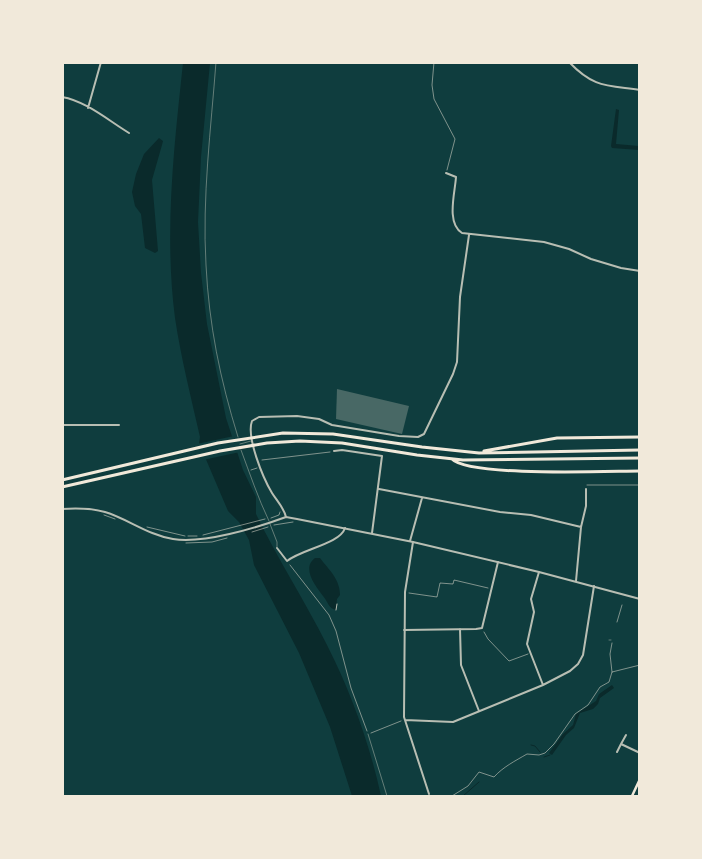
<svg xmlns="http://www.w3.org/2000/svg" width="702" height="859" font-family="'Varela Round',sans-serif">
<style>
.water{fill:#0a2a2b}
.pier{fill:#0f3d3e}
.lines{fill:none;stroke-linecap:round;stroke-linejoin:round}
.stream{stroke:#0a2a2b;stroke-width:1}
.building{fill:#486865}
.path{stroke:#f1e9da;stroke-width:0.5}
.service{stroke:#b8beb3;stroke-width:0.5}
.pedestrian{stroke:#b8beb3;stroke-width:1}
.minor{stroke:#b8beb3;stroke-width:2}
.tertiary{stroke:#b8beb3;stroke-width:2}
.primary{stroke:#f1e9da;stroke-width:2.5}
.motorway{stroke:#f1e9da;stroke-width:3}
</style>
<rect width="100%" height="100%" fill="#0f3d3e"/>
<!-- water -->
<path class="water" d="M183 63H210L201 157 198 222 201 273 207 324 226 418 243 470 256 497V514C277 558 305 601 327 645 351 692 370 745 381 796H352L330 727 299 653 254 565 249 540 239 522 228 511 199 443 200 437C191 397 181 358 175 318 164 233 174 147 183 63Z
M616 109 619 110 616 144 639 146V150L612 148 611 146Z
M159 138 163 141 162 145 152 180 158 251 155 253 145 248 141 214 135 206 132 192 136 174 144 154Z
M315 558H320C329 570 340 579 340 595L337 599 336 610C329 609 328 602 323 596 316 587 301 568 315 558Z
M612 685 614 688 600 698 598 704 593 709 580 713 574 728 566 735 552 755 549 753 563 734 573 725 576 714 596 701 599 694Z"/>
<!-- pier -->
<path class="pier" d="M234 436 240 452 203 460 197 444Z"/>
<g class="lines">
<!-- stream -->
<path class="stream" d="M531 745 535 746 540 752
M544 757 550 755
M463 796 479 782"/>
</g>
<!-- building -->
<path class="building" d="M337 389 409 406 402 434 336 419Z"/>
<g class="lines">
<!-- path -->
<path class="path" d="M434 62 432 85 434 99 455 139 447 170
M262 460 330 452
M251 470 257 468
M587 485H640
M104 515 115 519
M271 518 279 515 280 512
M274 525 293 522
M147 527 185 536
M252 532 268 527
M203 535 265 519
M188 536H197
M186 543 212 542 227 538
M290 565 329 615 336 631 351 688 367 731
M409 593 437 597 440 583 453 584 454 580 488 588
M617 622 622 605
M484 632 488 639 509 661 528 654
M612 643 610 654 612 672
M371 733 401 721
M452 796 468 786 479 772 494 777C503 767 515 761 527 754L539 755 545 753 554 744 575 714 588 705 600 687 609 682 612 672 640 665"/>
<!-- service -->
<path class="service" d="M216 62C211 129 202 197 206 265 209 325 220 379 238 437
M240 444 251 441
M241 450C250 474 258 498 269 521
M270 524 277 542V547
M609 640H611
M368 734 387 796"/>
<!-- pedestrian -->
<path class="pedestrian" d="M336 610 337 604"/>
<!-- minor -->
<path class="minor" d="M569 62C594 88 606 85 640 90
M62 97C86 101 109 121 129 133
M88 108 101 62
M446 173 456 177C455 193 446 223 462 233L544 242 569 249 591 259 621 268 640 271
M62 425H119
M334 451 342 450 382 456 372 533
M379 489 500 512 531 515 581 527
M286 517C284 508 277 501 272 493 263 478 246 437 252 421L259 417 297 416 319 419 332 425 399 436 418 437 424 434 453 374 457 362 460 297 469 235
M410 541 422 498
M413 542 405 592 404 717 429 794
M277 548 287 561C302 549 340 544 345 528
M539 572 531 599 534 612 527 644 543 685
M576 581 581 527 586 506V489
M460 629 461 665 479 711
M404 630 476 629 482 628 498 562
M405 720 453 722 543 685 570 671 578 664 583 655 594 586
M626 735 621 744 640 753
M617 752 621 744"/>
<!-- tertiary -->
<path class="tertiary" d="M62 509C77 508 91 508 105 512 128 519 148 535 173 539 203 544 256 528 286 517L297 519 413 542 539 572 640 599"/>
<!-- primary -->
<path class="primary" d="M632 796 640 779"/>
<!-- motorway -->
<path class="motorway" d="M484 451 557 438 640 437
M452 459C469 477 609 471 640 471
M62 480 218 443 283 433 333 434 422 447 479 453 640 450
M62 487 220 451 267 443 300 441 342 443 417 455 463 460 640 458"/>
</g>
<!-- border -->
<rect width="702" height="859" fill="none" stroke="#f1e9da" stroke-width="128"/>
</svg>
